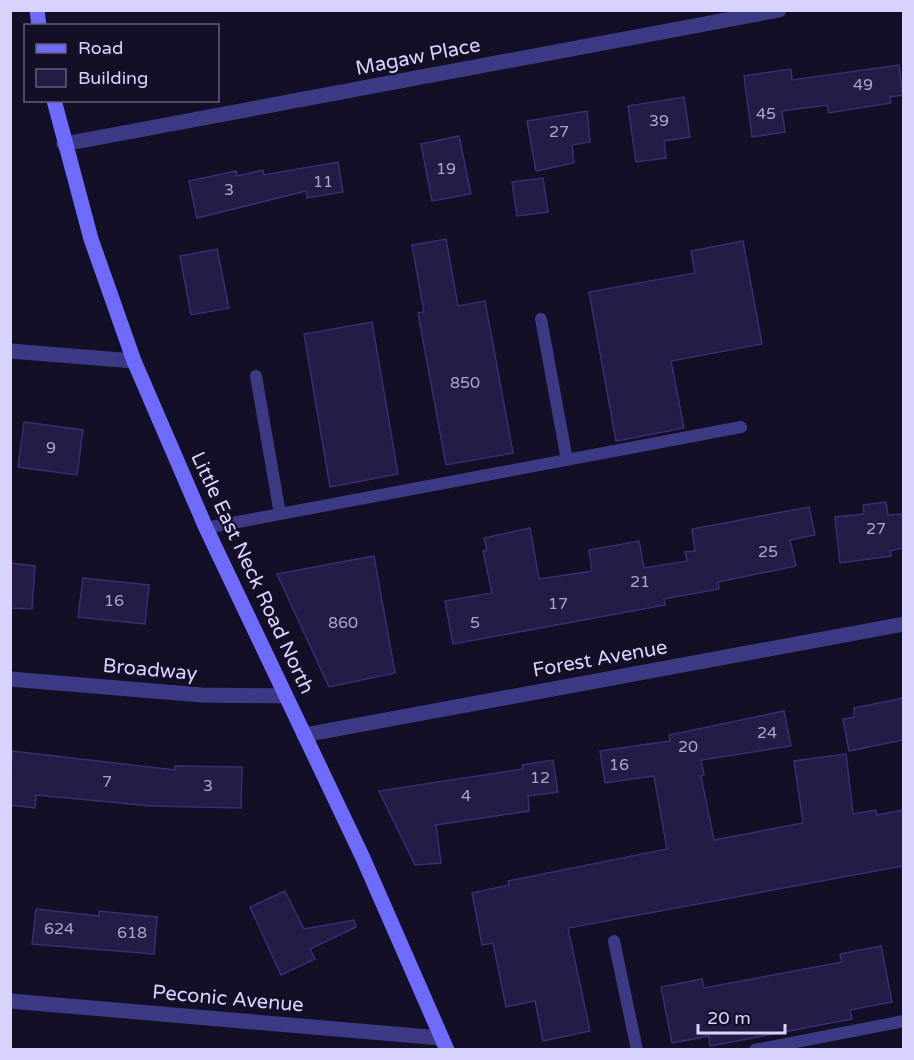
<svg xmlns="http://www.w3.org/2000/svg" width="914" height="1060" font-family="'Varela Round',sans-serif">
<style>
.building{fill:#241b47;stroke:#3b2d73;stroke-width:1.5}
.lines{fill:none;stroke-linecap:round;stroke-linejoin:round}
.service{stroke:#3d3a85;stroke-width:12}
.minor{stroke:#3d3a85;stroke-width:15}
.secondary{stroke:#6f6bff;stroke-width:15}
.labels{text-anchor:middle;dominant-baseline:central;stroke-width:4.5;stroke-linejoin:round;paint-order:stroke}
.number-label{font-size:16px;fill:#aca6d1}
.street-label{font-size:20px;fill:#d9d4ff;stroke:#130f26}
</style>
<rect width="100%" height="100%" fill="#130f26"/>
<!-- building -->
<path class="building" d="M899 65 903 95 890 97 891 103 829 113 827 105 782 111 785 132 752 137 744 76 791 69 792 80Z
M684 97 690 137 664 141 666 158 636 162 628 106Z
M587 111 590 142 572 145 574 163 536 171 527 121Z
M459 136 471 194 432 201 421 144Z
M338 162 343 192 307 198 306 191 197 218 189 181 236 171 237 176 263 170 264 175Z
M543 178 548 212 517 216 512 182Z
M446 239 458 306 485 301 513 453 446 465 418 313 424 312 412 245Z
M743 241 762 344 671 361 684 428 616 441 589 292 695 273 691 251Z
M217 249 229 308 191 315 180 256Z
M372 322 398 474 330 487 304 334Z
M24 422 83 430 77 475 18 467Z
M886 502 888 515 903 514V548L890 551 891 556 840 563 835 517 864 514 863 505Z
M809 507 815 535 790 540 796 566 718 582 719 589 664 599 665 605 453 644 445 601 492 593 483 551 487 550 484 538 530 528 539 579 592 571 589 550 639 541 644 568 687 561 685 552 695 551 692 529Z
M374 556 395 673 329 687 277 574Z
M10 563 35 566 32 609 10 608Z
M83 578 149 585 145 624 78 617Z
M903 698V740L849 751 843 719 854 717V708Z
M784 711 791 746 701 760 704 775 701 776 714 840 803 823 794 761 846 754 853 814 876 810 877 815 903 810V866L568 928 590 1031 543 1041 535 1001 506 1007 493 943 482 945 472 893 509 885 508 881 667 849 654 776 605 783 600 751 670 741 669 735Z
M12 751 175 770V766L242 767 241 808 151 806 36 795 35 808 10 805Z
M553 760 558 792 528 796 529 811 436 825 441 863 415 865 379 791 523 769 522 765Z
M285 891 304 929 354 920 356 927 310 949 315 959 281 975 250 907Z
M36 909 99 916V911L157 917 154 954 32 944Z
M881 946 892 1002 850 1010 852 1019 710 1046 709 1036 672 1043 661 987 702 979 704 988 842 962 840 954Z"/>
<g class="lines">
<!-- service -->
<path class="service" d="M541 319 567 460
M256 376 280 514
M206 528 741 427
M614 941 637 1050
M755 1050 904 1021"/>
<!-- minor -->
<path class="minor" d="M64 144 779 10
M10 351 134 361
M10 679 202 695 286 696
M304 735 904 624
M10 1001 441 1038"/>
<!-- secondary -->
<path class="secondary" d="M37 10 39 26
M54 100 91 239 134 361 206 528 363 858 447 1050"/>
</g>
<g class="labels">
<!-- number labels -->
<g class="number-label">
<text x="863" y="85">49</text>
<text x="766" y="114">45</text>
<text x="659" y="121">39</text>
<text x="559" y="132">27</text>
<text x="446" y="169">19</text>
<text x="323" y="182">11</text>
<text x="229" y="190">3</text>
<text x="465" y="383">850</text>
<text x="51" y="448">9</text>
<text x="876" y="529">27</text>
<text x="768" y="552">25</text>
<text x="640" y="582">21</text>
<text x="114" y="601">16</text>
<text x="558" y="604">17</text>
<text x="343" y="623">860</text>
<text x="475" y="623">5</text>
<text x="767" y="733">24</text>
<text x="688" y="747">20</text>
<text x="619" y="765">16</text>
<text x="540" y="778">12</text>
<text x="107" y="782">7</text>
<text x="208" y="786">3</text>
<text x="466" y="796">4</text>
<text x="59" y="929">624</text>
<text x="132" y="933">618</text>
</g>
<!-- street labels -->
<g class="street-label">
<text transform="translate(418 57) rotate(-11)">Magaw Place</text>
<text transform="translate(252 573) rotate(65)">Little East Neck Road North</text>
<text transform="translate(600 659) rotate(-10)">Forest Avenue</text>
<text transform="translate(150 670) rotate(5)">Broadway</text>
<text transform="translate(228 999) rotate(5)">Peconic Avenue</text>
</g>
</g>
<!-- border -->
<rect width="914" height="1060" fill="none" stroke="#d9d4ff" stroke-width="24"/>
<!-- legend -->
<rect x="24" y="24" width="195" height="78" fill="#130f26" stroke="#625e7d" stroke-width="1.5"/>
<rect x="36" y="44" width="30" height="9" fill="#6f6bff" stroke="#625e7d" stroke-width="1.5"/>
<text x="78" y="54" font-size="18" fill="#d9d4ff">Road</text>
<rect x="36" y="69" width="30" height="18" fill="#241b47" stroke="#625e7d" stroke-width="1.5"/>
<text x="78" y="84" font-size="18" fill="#d9d4ff">Building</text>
<!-- scale -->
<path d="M698 1024v9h87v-9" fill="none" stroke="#d9d4ff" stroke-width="3"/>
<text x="707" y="1024" font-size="18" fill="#d9d4ff" stroke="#130f26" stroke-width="4.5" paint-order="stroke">20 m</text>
</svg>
